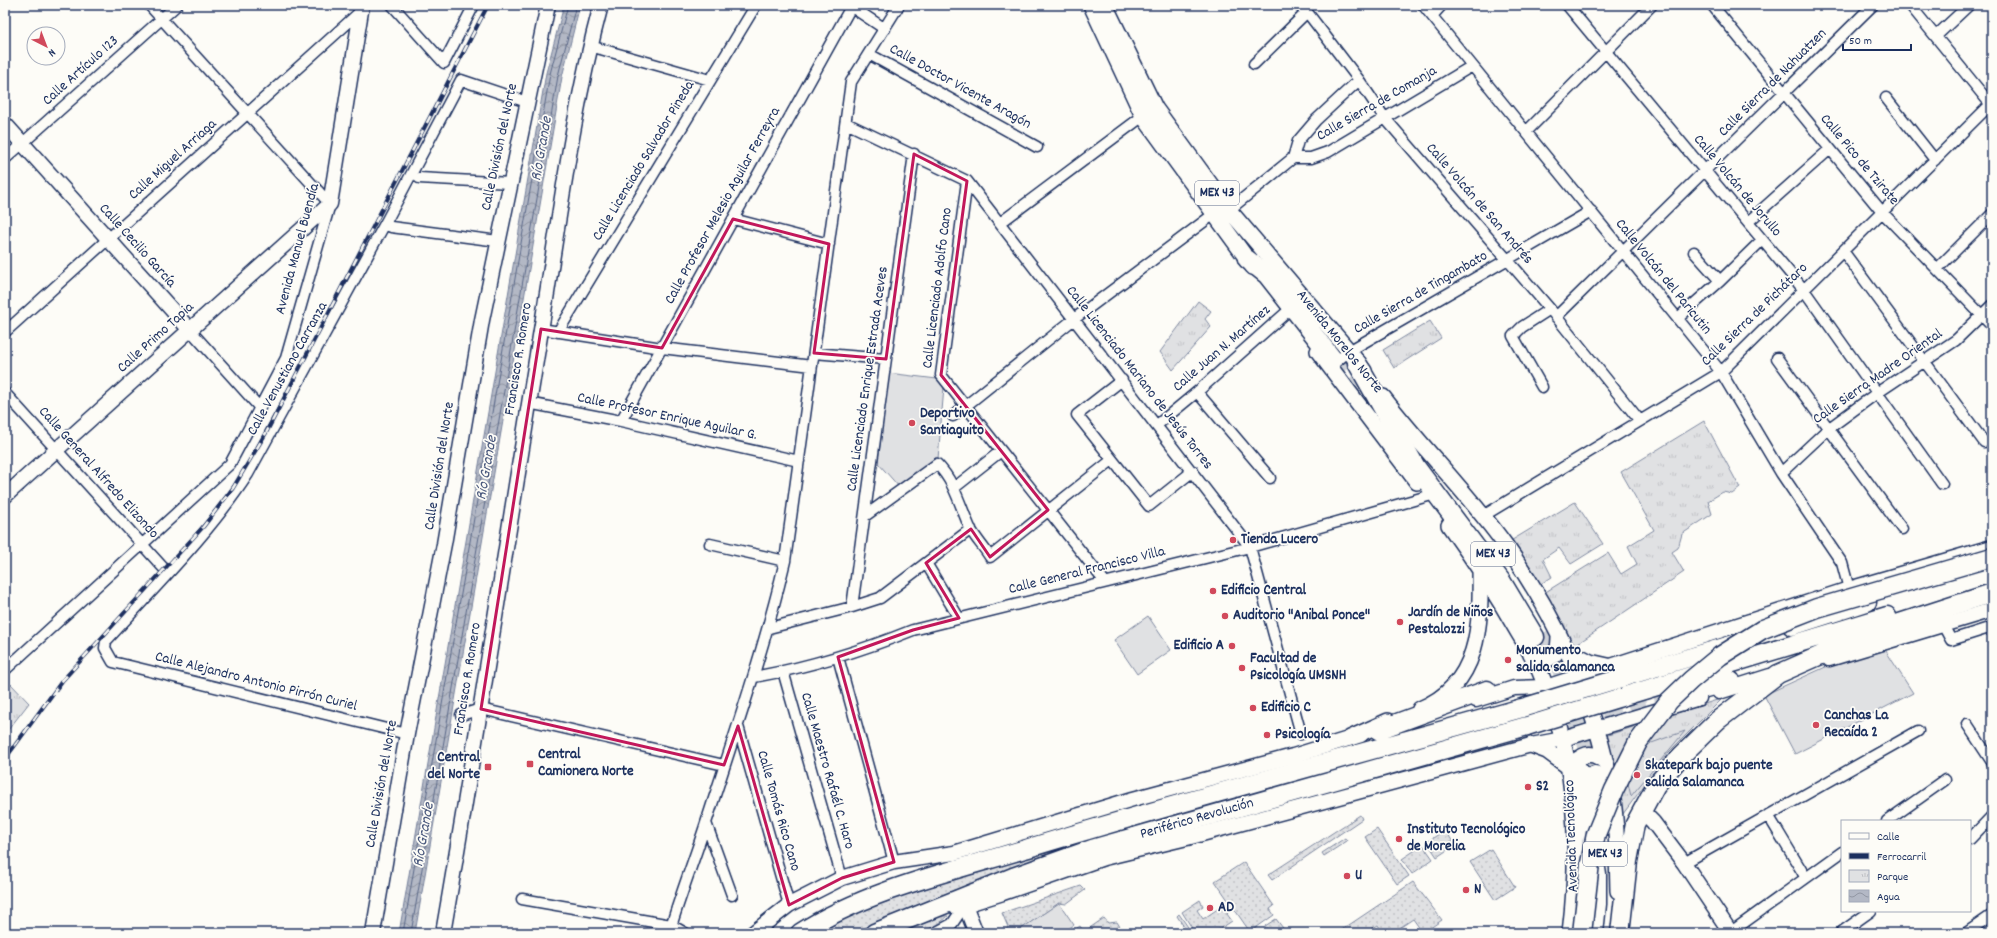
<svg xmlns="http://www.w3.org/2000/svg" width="1997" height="938" font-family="Dekko,sans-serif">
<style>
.grass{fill:url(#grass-dots);stroke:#7e88a0}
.park{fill:url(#park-tufts);stroke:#7e88a0}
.pitch{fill:#e0e1e3;stroke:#7e88a0}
.water{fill:url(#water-waves);stroke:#76819c}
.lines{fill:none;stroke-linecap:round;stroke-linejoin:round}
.shore{stroke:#586687;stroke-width:1}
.highway-tunnel{stroke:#d0d3d8;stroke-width:18;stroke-dasharray:18 9;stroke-linecap:butt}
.street-casing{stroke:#1b2f5e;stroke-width:13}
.secondary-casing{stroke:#1b2f5e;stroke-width:17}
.primary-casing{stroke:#1b2f5e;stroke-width:18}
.highway-casing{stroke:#1b2f5e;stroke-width:21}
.street{stroke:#fdfcf7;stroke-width:10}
.secondary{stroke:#fdfcf7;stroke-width:14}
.primary{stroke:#fdfcf7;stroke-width:15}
.highway{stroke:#fdfcf7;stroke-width:18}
.rail-casing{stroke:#1b2f5e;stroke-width:4}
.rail{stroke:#fdfcf7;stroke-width:2.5;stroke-dasharray:8;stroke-linecap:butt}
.highway-bridge-casing{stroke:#1b2f5e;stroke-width:21;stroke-linecap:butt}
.highway-bridge{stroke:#fdfcf7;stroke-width:18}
.marked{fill:none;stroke:#c2185b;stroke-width:3;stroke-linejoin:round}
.poi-dot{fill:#d1495b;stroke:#fdfcf7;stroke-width:1.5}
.labels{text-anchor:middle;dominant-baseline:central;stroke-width:3.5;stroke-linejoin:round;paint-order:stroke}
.shield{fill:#fdfcf7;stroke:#5f6c8c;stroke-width:1}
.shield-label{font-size:14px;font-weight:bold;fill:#1b2f5e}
.street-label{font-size:15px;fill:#1b2f5e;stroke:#fdfcf7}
.poi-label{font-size:15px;font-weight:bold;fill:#1b2f5e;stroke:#fdfcf7;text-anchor:start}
.water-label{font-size:16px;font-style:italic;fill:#49587d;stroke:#fdfcf7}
</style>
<defs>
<pattern id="grass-dots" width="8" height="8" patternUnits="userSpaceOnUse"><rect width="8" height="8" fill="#e0e1e3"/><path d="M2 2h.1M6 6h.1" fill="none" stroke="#c0c1c5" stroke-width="1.8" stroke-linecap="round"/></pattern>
<pattern id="park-tufts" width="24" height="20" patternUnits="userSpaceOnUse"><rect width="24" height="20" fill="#e0e1e3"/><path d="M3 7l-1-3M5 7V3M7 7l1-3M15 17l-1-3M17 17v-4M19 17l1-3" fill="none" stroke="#c0c1c5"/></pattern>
<pattern id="water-waves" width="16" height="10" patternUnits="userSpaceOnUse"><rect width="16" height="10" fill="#b3b8c5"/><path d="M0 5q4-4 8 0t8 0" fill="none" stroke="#9196a3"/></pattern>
</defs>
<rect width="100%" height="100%" fill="#fdfcf7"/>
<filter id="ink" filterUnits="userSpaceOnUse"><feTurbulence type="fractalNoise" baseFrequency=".025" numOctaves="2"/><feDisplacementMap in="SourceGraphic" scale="8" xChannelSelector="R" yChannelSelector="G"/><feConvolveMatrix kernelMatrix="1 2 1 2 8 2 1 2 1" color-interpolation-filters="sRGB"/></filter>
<g filter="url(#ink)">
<!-- grass -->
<path class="grass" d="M1533 712 1535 718 884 921 856 933H812L870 904 1030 854Z
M1532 733 1531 737 1204 828 1109 848Z
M1360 815 1362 819 1272 880 1268 875Z
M1377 829 1409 876 1397 884 1365 837Z
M1445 830 1455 845 1437 857 1427 842Z
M1345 838 1347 841 1324 856 1322 853Z
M1423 845 1433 859 1412 874 1402 859Z
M1491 849 1515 887 1495 900 1470 862Z
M1244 862 1274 906 1270 909 1274 915 1250 932 1215 881Z
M1413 882 1442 920 1423 933 1413 919 1392 933H1383L1378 925 1365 933H1337Z
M1081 886 1085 890 1066 904 1059 903 1021 929 1023 933H1004L1008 927 1002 913Z
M1200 900 1203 906 1197 910 1203 919 1225 904 1230 911 1227 914 1232 921 1217 931 1218 933H1195L1182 912Z
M1179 914 1192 933H1188L1177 916Z
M936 916H948C928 935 913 933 887 933Z
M1104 918 1108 923 1117 922 1124 933H1121L1119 929 1113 933H1070L1080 926 1084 932Z
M1276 919 1286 932 1291 929 1294 933H1269L1265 926Z"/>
<!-- park -->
<path class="park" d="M1198 301 1211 311 1205 319 1211 327 1173 370 1160 352Z
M1430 321 1441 338 1394 368 1383 350Z
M1704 421 1740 488 1732 494 1723 492 1708 501 1712 514 1682 534 1678 548 1672 552 1684 572 1574 646 1544 593 1608 553 1621 574 1637 564 1628 546 1654 530 1621 472Z
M1575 502 1603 544 1571 564 1559 548 1543 559 1552 577 1539 585 1509 542Z
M11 684 29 703 5 734V689Z
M1723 698 1668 753 1620 818 1605 736Z"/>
<!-- pitch -->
<path class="pitch" d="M888 373 937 379 944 387 938 459 900 488 878 463Z
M1148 616 1171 650 1137 674 1114 640Z
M1884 648 1913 693 1795 754 1764 695 1830 665Z
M1685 731 1631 796 1621 754Z
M1059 903 1074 925 1062 933H1023L1021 929Z"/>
<!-- water -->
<path class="water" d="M564 5H580L562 77 415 933H399L546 73Z"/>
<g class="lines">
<!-- shore -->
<path class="shore" d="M403 933 550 74 568 5
M411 933 558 76 576 5"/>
<!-- highway-tunnel -->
<path class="highway-tunnel" d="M1332 358 1383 418
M1545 632 1575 703 1595 775
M1560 699 1581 773
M1578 704 1596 714 1616 713 1681 695"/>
<defs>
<path id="street" d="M392 5 444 63 474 5
M849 5 885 29
M1298 5 1307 12 1359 80 1384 117 1550 309 1640 421
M1423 5 1721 372 1781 473 1842 563 1849 589
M1567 5 1804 290 1942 484
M1712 5 1882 212 1992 326
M1910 5 1992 106
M1432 16 1442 5
M1936 36 1969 5
M590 46 710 80
M869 54 1037 147
M1254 64 1307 12
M1886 98 1935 160
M846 123 967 181 1250 547 1301 734
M1526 132 1652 5
M1293 158H1311L1328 152 1472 66
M5 159 177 5
M419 178 510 183
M967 181 941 375 1105 582
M733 219 829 244
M1748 222 1830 149
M1000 223 1147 113
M391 227 498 241
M1843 251 1984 442
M1694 252 1720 281
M1937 269 1992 214
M1556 317 1873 5
M1678 318 1720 281 1762 240
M541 329 662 348 812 366
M190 330 260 408
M5 332 361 11
M558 332 756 5
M814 353 886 359
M1777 358 1902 529
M1330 367 1349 351 1591 211
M1122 380 1077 415 1149 506 1193 471
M1542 387 1513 336 1522 327 1550 309
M1197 392 1270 478
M5 393 168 573
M528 403 621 421 799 461
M953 416 1074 319 1214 214 1229 210 1293 158 1298 141 1316 120 1359 80
M621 421 852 5
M1157 425 1197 392 1288 311
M1781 473 1828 429 1877 393 1956 340 1992 305
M954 488 1001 451
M865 516 937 464C955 482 960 506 970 528 975 538 984 547 990 557L1112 460
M1483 516 1721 372 1992 103
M710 544 785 561
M926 563 959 618
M852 607 914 154
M1943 625 1951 640 1992 627
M769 628 852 607 880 598 971 529
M838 657 894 862
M5 670 230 464 286 358 330 204 149 5
M783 671 842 878
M754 677C809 667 861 651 913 630L1250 547 1428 496
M461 715 481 709 724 765
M1967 724 1992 762
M738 726 789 905
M407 734 113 662 105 648 106 641C153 589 210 533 248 474L387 220 461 80 527 102
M1768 815 1806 878
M1887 821 1945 780
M706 823 732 895
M1970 839 1992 816
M1684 863 1918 731
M522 899 671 925 685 933
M1731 932 1842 852
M669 933C680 896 694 860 706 823 734 736 764 650 785 561L851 82 899 5
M935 933 952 924 965 905
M1840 933 1871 911
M1966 933 1992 915"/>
<path id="secondary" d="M5 124 190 330
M5 496 330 204 362 5
M1829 659 1992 610
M1719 692 1770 676
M1476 700 1514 688 1546 687 1849 589 1992 547
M1642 811 1653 822 1684 863 1731 933
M965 905 976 933
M954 906 965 905 1003 893 1104 858 1187 838 1531 745 1563 739 1699 698
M373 933 407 734 444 544 482 320 548 5
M443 933C478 733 508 531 541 330 559 222 572 112 601 5
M753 933 789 905 842 878 894 862 954 853 1133 799 1293 756 1361 735"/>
<path id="primary" d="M1091 5 1143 116 1253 267
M1105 5 1155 108 1229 210 1349 351 1364 371
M1318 351 1417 482
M1383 397C1422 448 1469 494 1506 546 1555 614 1591 694 1609 776 1617 814 1617 853 1618 891
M1449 525C1474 560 1497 595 1518 632 1526 645 1534 658 1540 672 1577 758 1581 841 1570 933
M1565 649 1590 662 1608 666
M1531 655 1545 660C1558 657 1559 647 1559 635
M1420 709C1480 685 1481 625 1480 569
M1350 738 1388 721
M1531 745 1547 751 1570 768C1581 754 1591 749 1605 762"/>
<path id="highway" d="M1247 259 1267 275 1332 358
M1357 363 1416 467 1502 582 1535 637
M1792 626 1867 602
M1618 679 1737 643
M1684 694 1731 681
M1618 698 1887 616
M1378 730 1487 690
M1581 773 1597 875V904L1594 933
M1595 775 1601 828
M800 933C868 889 957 870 1035 846 1196 797 1360 754 1522 708
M874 933 1013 877 1092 849 1527 726
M1620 933 1628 861 1635 824 1656 785 1682 755 1718 720 1778 674 1878 630 1992 593"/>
</defs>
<!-- street casing -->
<use href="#street" class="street-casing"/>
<!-- secondary casing -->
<use href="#secondary" class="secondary-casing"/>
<!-- primary casing -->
<use href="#primary" class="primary-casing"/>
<!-- highway casing -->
<use href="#highway" class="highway-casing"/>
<!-- street -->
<use href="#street" class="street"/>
<!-- secondary -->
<use href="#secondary" class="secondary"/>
<!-- primary -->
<use href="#primary" class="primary"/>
<!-- highway -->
<use href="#highway" class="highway"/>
<defs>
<path id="rail" d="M5 759 62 681 203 527 233 488 266 433 488 5"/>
</defs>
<!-- rail casing -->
<use href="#rail" class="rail-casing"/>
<!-- rail -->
<use href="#rail" class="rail"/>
<defs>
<path id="highway-bridge" d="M1522 708 1618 679
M1527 726 1618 698
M1582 933 1590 863 1596 834 1614 790 1638 742 1669 701 1691 680 1720 656 1763 629 1817 608 1992 557"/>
</defs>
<!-- highway-bridge casing -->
<use href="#highway-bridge" class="highway-bridge-casing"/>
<!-- highway-bridge -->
<use href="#highway-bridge" class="highway-bridge"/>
</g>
</g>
<!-- marked area -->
<path class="marked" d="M914 154 967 181 941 375 1048 510 990 557 971 529 926 563 959 618 913 630 838 657 894 862 842 878 789 905 738 726 724 765 481 709 541 329 662 348 733 219 829 244 814 353 886 359Z"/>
<!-- markers -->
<g class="poi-dot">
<circle cx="912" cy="423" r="4"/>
<circle cx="1233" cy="540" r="4"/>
<circle cx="1213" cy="591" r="4"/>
<circle cx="1225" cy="616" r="4"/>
<circle cx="1400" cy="622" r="4"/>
<circle cx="1232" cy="646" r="4"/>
<circle cx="1508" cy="660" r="4"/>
<circle cx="1242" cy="668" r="4"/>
<circle cx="1253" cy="708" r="4"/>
<circle cx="1816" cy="725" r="4"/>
<circle cx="1267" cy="735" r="4"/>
<rect x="526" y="760" width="8" height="8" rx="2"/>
<rect x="484" y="763" width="8" height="8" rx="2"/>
<circle cx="1637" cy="775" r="4"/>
<circle cx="1528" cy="787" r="4"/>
<circle cx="1399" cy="839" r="4"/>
<circle cx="1347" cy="876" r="4"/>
<circle cx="1466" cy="890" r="4"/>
<circle cx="1210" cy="908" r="4"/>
</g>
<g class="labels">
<!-- shield labels -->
<g class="shield">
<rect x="1195" y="181" width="44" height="24" rx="3"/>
<rect x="1471" y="542" width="44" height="24" rx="3"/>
<rect x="1583" y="842" width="44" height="24" rx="3"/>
</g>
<g class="shield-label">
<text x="1217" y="193">MEX 43</text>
<text x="1493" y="554">MEX 43</text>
<text x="1605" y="854">MEX 43</text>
</g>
<!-- street labels -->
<g class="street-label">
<text transform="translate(81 71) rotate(-42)">Calle Artículo 123</text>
<text transform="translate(1773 83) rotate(-45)">Calle Sierra de Nahuatzen</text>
<text transform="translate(960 87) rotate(29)">Calle Doctor Vicente Aragón</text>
<text transform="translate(1377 104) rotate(-30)">Calle Sierra de Comanja</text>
<text transform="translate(500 147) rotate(-78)">Calle División del Norte</text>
<text transform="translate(173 160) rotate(-42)">Calle Miguel Arriaga</text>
<text transform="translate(1859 160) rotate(50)">Calle Pico de Tzirate</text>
<text transform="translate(644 161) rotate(-59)">Calle Licenciado Salvador Pineda</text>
<text transform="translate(1737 186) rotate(50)">Calle Volcán de Jorullo</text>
<text transform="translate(1479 204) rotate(49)">Calle Volcán de San Andrés</text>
<text transform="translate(723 206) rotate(-61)">Calle Profesor Melesio Aguilar Ferreyra</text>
<text transform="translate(137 246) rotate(48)">Calle Cecilio García</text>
<text transform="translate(298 249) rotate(-75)">Avenida Manuel Buendía</text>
<text transform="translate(1663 277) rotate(51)">Calle Volcán del Paricutin</text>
<text transform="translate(938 288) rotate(-83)">Calle Licenciado Adolfo Cano</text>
<text transform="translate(1421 293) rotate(-30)">Calle Sierra de Tingambato</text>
<text transform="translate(1755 315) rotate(-44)">Calle Sierra de Pichátaro</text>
<text transform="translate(156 338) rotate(-42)">Calle Primo Tapia</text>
<text transform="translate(1339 342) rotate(51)">Avenida Morelos Norte</text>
<text transform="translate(1222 349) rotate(-41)">Calle Juan N. Martínez</text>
<text transform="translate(519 359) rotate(-81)">Francisco R. Romero</text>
<text transform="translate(288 369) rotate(-61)">Calle Venustiano Carranza</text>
<text transform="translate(1878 377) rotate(-35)">Calle Sierra Madre Oriental</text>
<text transform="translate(1139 378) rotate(52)">Calle Licenciado Mariano de Jesús Torres</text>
<text transform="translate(868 379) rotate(-82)">Calle Licenciado Enrique Estrada Aceves</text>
<text transform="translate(667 417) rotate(12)">Calle Profesor Enrique Aguilar G.</text>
<text transform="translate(440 466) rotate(-81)">Calle División del Norte</text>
<text transform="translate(98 473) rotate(48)">Calle General Alfredo Elizondo</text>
<text transform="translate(1087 571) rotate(-14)">Calle General Francisco Villa</text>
<text transform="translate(468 679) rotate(-81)">Francisco R. Romero</text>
<text transform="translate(256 682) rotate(14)">Calle Alejandro Antonio Pirrón Curiel</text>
<text transform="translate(827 771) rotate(74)">Calle Maestro Rafaél C. Haro</text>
<text transform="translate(382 784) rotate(-80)">Calle División del Norte</text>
<text transform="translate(778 811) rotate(74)">Calle Tomás Rico Cano</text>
<text transform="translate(1197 819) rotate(-16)">Periférico Revolución</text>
<text transform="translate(1572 836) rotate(-92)">Avenida Tecnológico</text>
</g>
<!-- poi labels -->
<g class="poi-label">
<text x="920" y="414">Deportivo<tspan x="920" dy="17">Santiaguito</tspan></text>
<text x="1241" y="540">Tienda Lucero</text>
<text x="1221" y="591">Edificio Central</text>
<text x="1408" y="613">Jardín de Niños<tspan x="1408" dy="17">Pestalozzi</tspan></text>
<text x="1233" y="616">Auditorio "Anibal Ponce"</text>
<text x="1224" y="646" text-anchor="end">Edificio A</text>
<text x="1516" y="651">Monumento<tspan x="1516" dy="17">salida salamanca</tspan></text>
<text x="1250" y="659">Facultad de<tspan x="1250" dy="17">Psicología UMSNH</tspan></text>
<text x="1261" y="708">Edificio C</text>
<text x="1824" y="716">Canchas La<tspan x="1824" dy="17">Recaída 2</tspan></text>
<text x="1275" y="735">Psicología</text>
<text x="538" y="755">Central<tspan x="538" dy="17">Camionera Norte</tspan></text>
<text x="480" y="758" text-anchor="end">Central<tspan x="480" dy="17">del Norte</tspan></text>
<text x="1645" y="766">Skatepark bajo puente<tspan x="1645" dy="17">salida Salamanca</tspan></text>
<text x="1536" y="787">S2</text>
<text x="1407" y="830">Instituto Tecnológico<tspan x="1407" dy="17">de Morelia</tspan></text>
<text x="1355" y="876">U</text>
<text x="1474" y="890">N</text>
<text x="1218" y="908">AD</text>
</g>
<!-- water labels -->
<g class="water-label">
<text transform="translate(542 149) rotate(-80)">Río Grande</text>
<text transform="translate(487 468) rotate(-80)">Río Grande</text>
<text transform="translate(424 835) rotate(-80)">Río Grande</text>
</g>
</g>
<!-- margin -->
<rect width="1997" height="938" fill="none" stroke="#fdfcf7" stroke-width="20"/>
<rect x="10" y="10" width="1977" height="918" fill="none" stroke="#1b2f5e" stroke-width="1.5" filter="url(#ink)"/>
<!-- legend -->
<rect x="1841" y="820" width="130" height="92" fill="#fdfcf7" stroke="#a3aaba"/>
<rect x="1849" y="833" width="20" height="6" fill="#fdfcf7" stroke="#a3aaba"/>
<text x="1877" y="840" font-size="12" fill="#1b2f5e">Calle</text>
<rect x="1849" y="853" width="20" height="6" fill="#1b2f5e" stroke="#a3aaba"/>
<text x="1877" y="860" font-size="12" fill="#1b2f5e">Ferrocarril</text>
<rect x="1849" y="870" width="20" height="12" fill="url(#park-tufts)" stroke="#a3aaba"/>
<text x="1877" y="880" font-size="12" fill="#1b2f5e">Parque</text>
<rect x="1849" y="890" width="20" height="12" fill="url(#water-waves)" stroke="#a3aaba"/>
<text x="1877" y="900" font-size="12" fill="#1b2f5e">Agua</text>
<!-- north arrow -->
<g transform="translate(46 46) rotate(138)"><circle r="19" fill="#fdfcf7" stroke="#a3aaba"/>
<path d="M0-3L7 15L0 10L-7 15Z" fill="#d1495b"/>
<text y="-6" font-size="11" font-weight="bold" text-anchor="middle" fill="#1b2f5e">N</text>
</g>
<!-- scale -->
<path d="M1843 44v6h68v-6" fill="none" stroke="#1b2f5e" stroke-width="2"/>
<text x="1849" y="44" font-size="12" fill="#1b2f5e" stroke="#fdfcf7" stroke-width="3" paint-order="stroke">50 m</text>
</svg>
